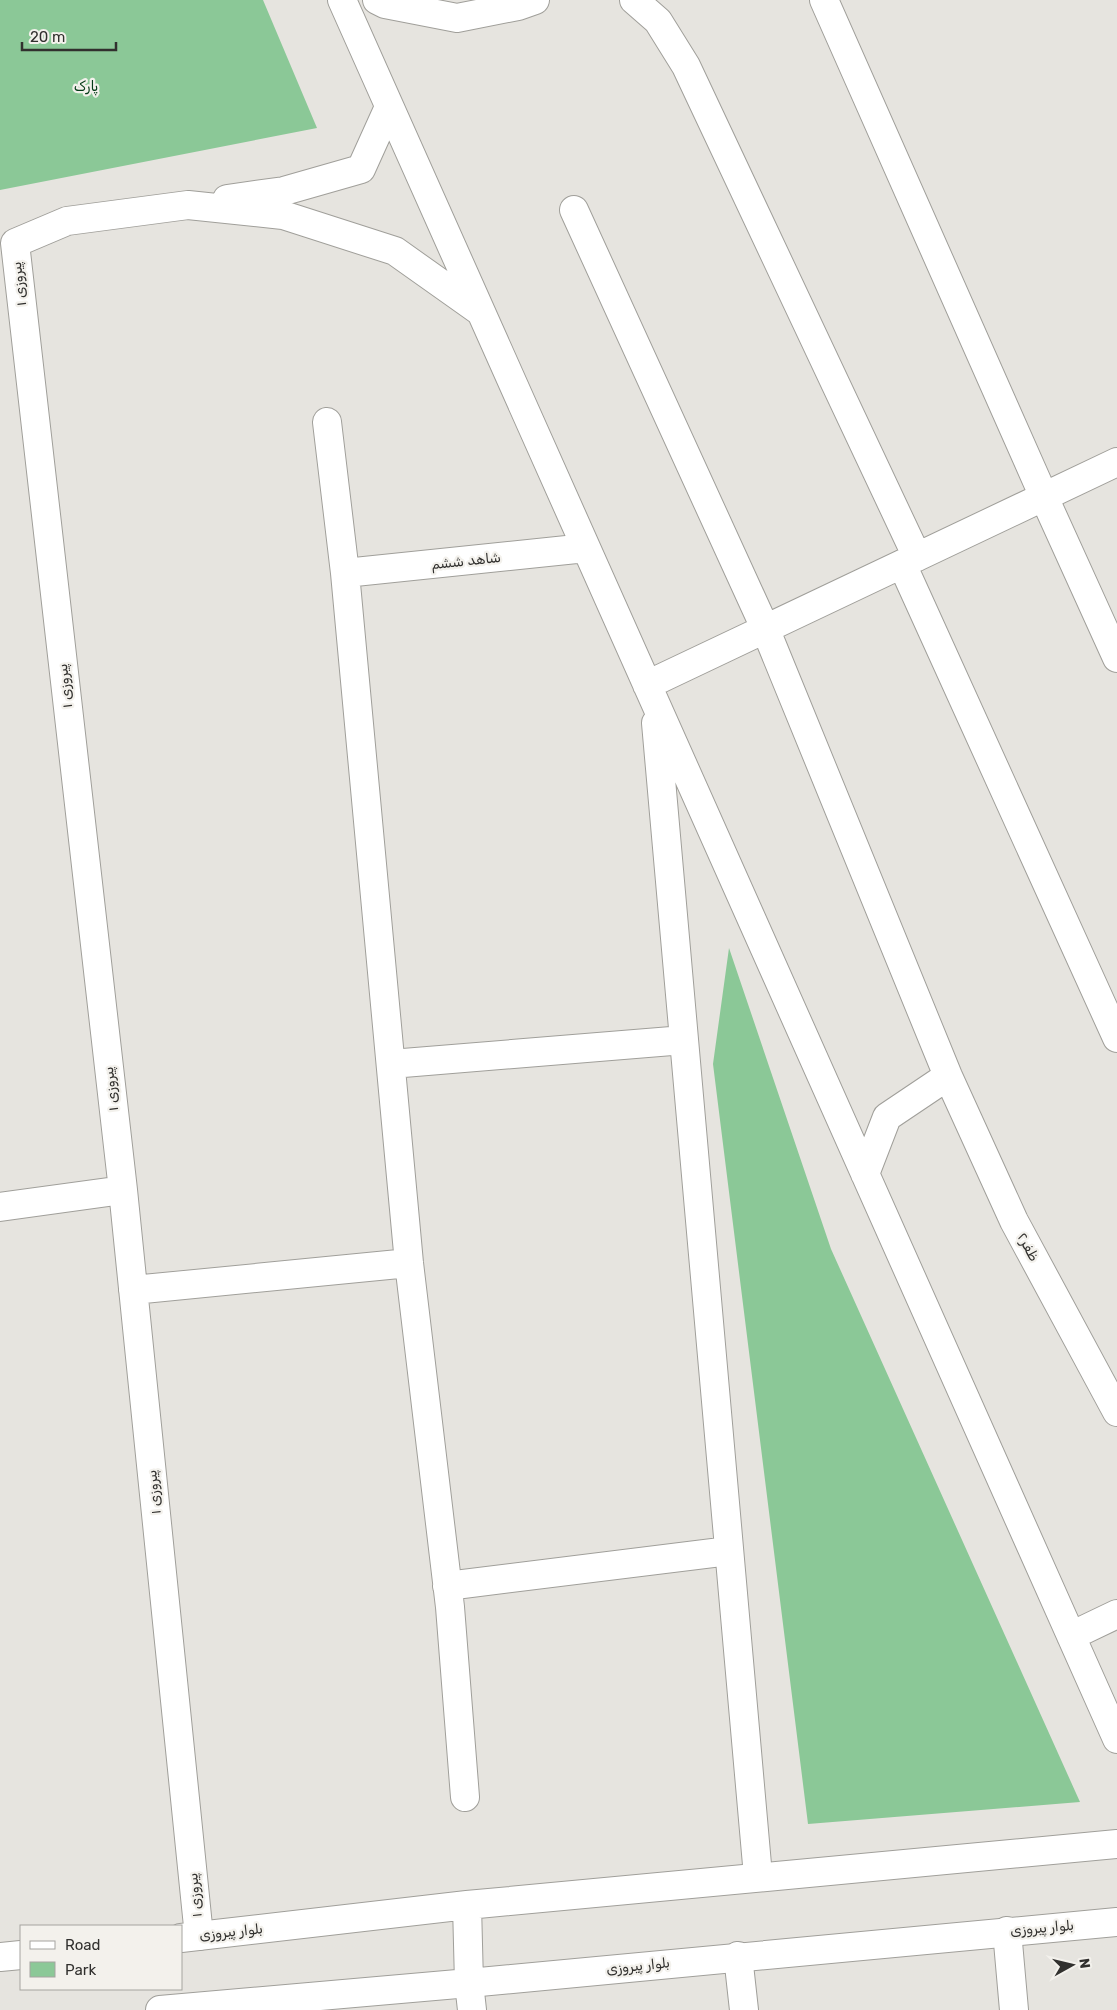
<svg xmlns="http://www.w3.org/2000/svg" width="1117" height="2010" font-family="Rubik,Vazirmatn,sans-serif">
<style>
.green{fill:#8bc897}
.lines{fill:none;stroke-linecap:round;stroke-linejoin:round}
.street-casing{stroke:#a09f9a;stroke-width:30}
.secondary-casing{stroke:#a09f9a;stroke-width:30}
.street{stroke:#fff;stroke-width:28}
.secondary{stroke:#fff;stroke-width:28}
.labels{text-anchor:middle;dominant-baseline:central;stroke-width:4.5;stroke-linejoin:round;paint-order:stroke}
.park-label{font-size:14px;fill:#053b17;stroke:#f3f1ec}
.street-label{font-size:14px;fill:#31302e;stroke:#f3f1ec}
</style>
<rect width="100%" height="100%" fill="#e6e4df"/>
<!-- green -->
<path class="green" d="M0 0H263L317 128 0 190Z
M729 948 831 1249 1080 1802 808 1824 713 1064Z"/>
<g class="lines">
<defs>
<path id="street" d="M342 0 1117 1739
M377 0 385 4 457 18 518 6 535 0
M634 0 658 21 686 66 917 557
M824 0 1044 497 1117 658
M227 199 284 191 361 169 389 107
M574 210 765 628 948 1076 1014 1221 1117 1412
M327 422 345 573 409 1263 450 1607 465 1797
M902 564 1117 1038
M345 573 586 548
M647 685 1117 462
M656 723 758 1876
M391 1064 684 1040
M865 1174 887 1117 948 1076
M0 1207 123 1190
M133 1290 409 1263
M447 1586 729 1551
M1071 1636 1117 1614
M1007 1931 1014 2010
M199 1936 123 1190 15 243 67 221 188 205 283 215 395 251 481 312
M738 1956 744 2010
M469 1983 472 2010"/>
<path id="secondary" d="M467 1905 469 1983
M181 1938 467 1905 1117 1844
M0 1957 21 1955
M160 2010 469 1983 1117 1922"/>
</defs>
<!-- street casing -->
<use href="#street" class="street-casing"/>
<!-- secondary casing -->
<use href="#secondary" class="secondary-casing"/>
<!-- street -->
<use href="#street" class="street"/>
<!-- secondary -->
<use href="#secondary" class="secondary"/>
</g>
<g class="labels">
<!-- park labels -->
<g class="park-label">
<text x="86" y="86">پارک</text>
</g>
<!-- street labels -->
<g class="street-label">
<text transform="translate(19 284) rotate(-97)">پیروزی ۱</text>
<text transform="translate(466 561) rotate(-6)">شاهد ششم</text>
<text transform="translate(65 686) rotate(-97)">پیروزی ۱</text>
<text transform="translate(111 1089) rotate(-97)">پیروزی ۱</text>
<text transform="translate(1028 1247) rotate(62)">ظفر۲</text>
<text transform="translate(154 1492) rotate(-96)">پیروزی ۱</text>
<text transform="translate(195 1895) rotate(-96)">پیروزی ۱</text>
<text transform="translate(1042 1928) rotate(-5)">بلوار پیروزی</text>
<text transform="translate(231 1932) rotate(-6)">بلوار پیروزی</text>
<text transform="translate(638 1966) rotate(-6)">بلوار پیروزی</text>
</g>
</g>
<!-- legend -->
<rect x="20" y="1925" width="162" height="65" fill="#f3f1ec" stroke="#a5a4a0"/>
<rect x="30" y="1941" width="25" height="8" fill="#ffffff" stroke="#a5a4a0"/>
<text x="65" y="1950" font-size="15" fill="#31302e">Road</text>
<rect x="30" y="1962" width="25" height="15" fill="#8bc897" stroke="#a5a4a0"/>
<text x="65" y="1975" font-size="15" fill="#31302e">Park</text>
<!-- north arrow -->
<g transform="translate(1072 1965) rotate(82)" stroke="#f3f1ec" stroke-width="4" paint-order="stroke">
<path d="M0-4L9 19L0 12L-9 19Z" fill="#31302e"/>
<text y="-8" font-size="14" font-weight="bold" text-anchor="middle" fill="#31302e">N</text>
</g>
<!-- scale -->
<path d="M22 42v8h94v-8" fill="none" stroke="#31302e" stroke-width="2.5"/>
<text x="30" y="42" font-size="15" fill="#31302e" stroke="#f3f1ec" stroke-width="4" paint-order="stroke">20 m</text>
</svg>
